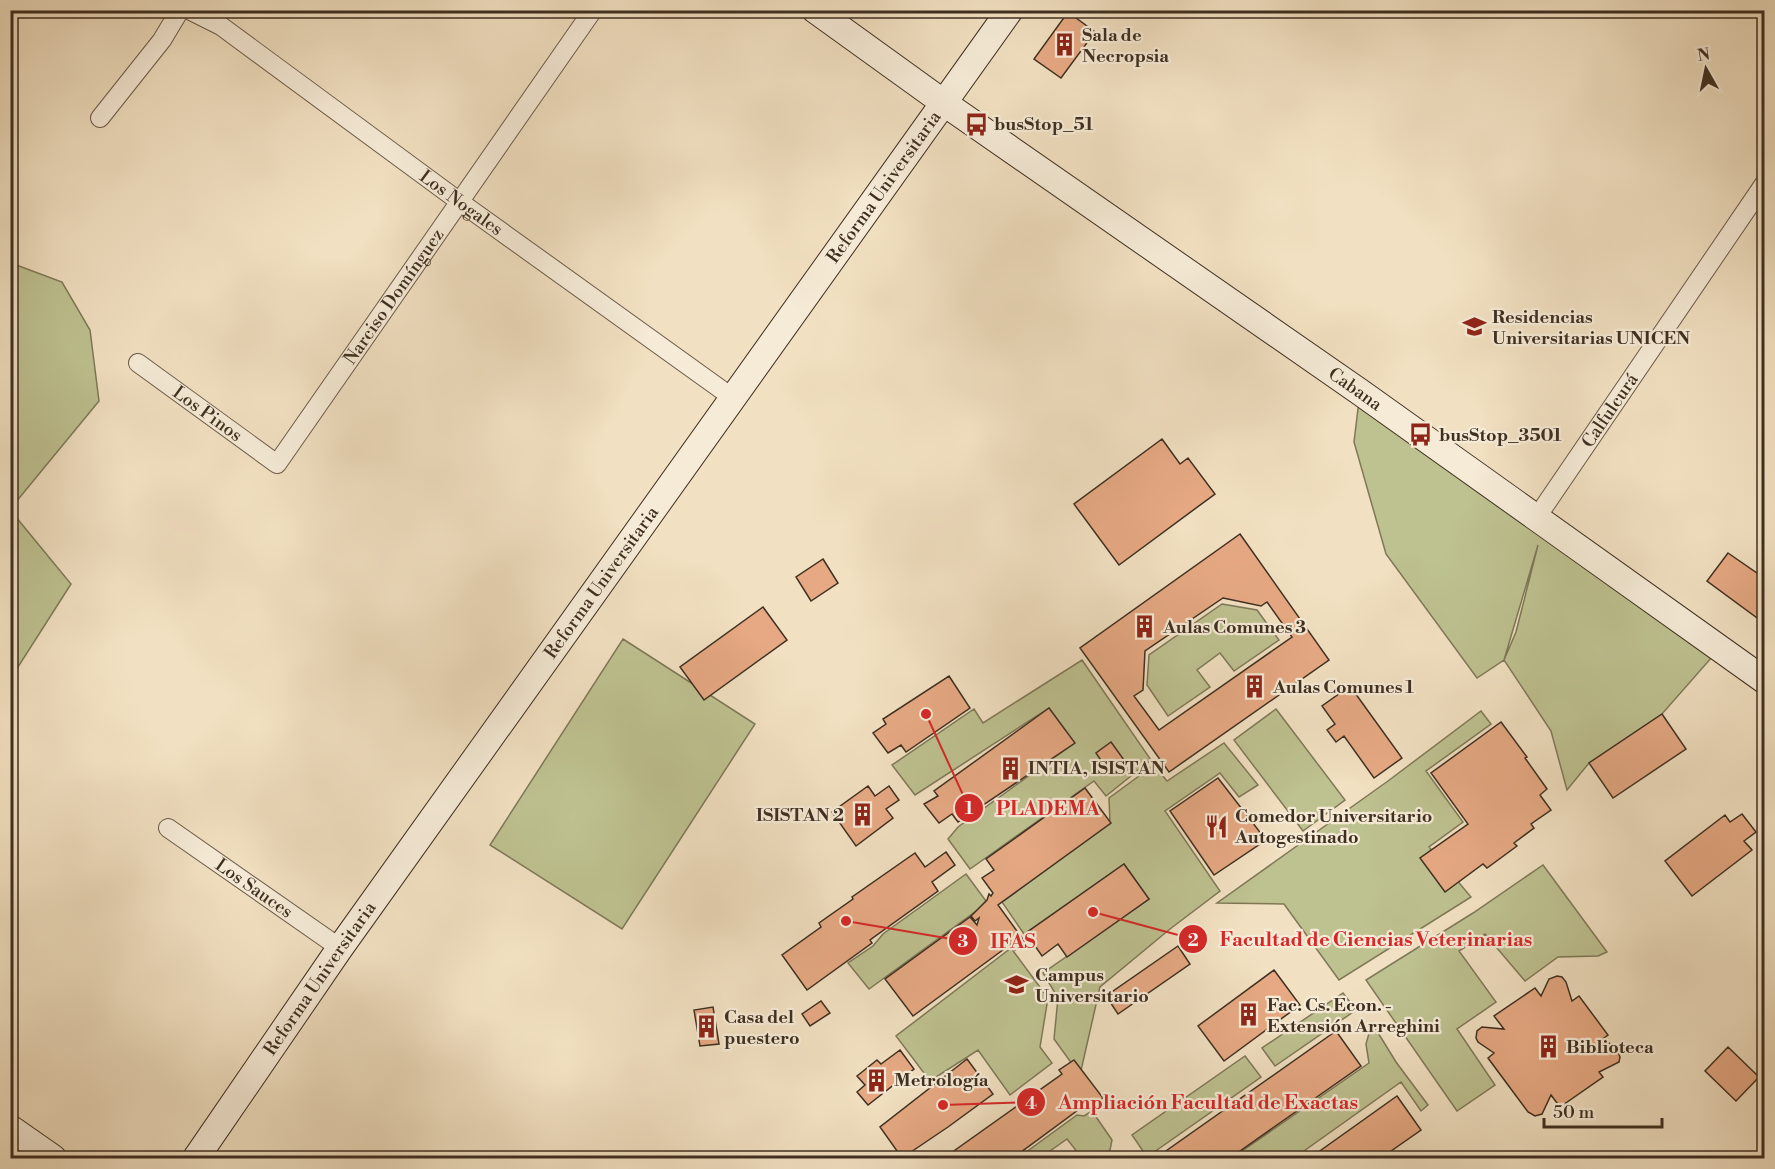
<svg xmlns="http://www.w3.org/2000/svg" width="1775" height="1169" font-family="'Libre Bodoni',serif">
<style>
.green{fill:#bec190;stroke:#7e7858;stroke-width:1.5}
.building{fill:#e6a983;stroke:#3f2f21;stroke-width:1.5;fill-rule:evenodd}
.lines{fill:none;stroke-linecap:round;stroke-linejoin:round}
.street-casing{stroke:#6c5b49;stroke-width:20}
.secondary-casing{stroke:#3f2f21;stroke-width:28}
.street{stroke:#f6ebd7;stroke-width:18}
.secondary{stroke:#f6ebd7;stroke-width:26}
.labels{text-anchor:middle;dominant-baseline:central;stroke-width:4.5;stroke-linejoin:round;paint-order:stroke}
.poi-label{font-size:18px;font-weight:bold;fill:#3f2f21;stroke:#f6ebd7;text-anchor:start}
.street-label{font-size:18px;fill:#3f2f21;stroke:#f6ebd7}
.leader{fill:none;stroke:#d62828;stroke-width:2}
.callout-dot{fill:#d62828;stroke:#f6ebd7;stroke-width:2}
.mark-label{font-size:18px;text-anchor:middle;font-weight:bold;fill:#fff}
.callout-label{font-size:20px;text-anchor:middle;font-weight:bold;fill:#d62828;stroke:#f6ebd7;stroke-width:4.5;stroke-linejoin:round;paint-order:stroke}
</style>
<rect width="100%" height="100%" fill="#f1e0c1"/>
<filter id="stains"><feTurbulence type="fractalNoise" baseFrequency=".00333" numOctaves="4"/><feColorMatrix values="0 0 0 0 .2 0 0 0 0 .09 0 0 0 0 .02 0 0 0 .5 -.17"/></filter>
<radialGradient id="worn" r=".72"><stop offset=".6" stop-color="#630" stop-opacity="0"/><stop offset="1" stop-color="#630" stop-opacity=".3"/></radialGradient>
<!-- green -->
<path class="green" d="M11 263 62 282 90 330 99 401 11 508Z
M1360 392 1720 648 1662 714 1589 763 1567 790 1551 731 1504 660 1516 632 1538 545 1504 660 1477 678 1386 554 1354 442Z
M11 511 71 584 11 678Z
M1222 604 1257 610 1279 640 1234 671 1220 653 1197 670 1210 687 1168 716 1147 685 1149 655Z
M623 639 755 724 622 929 490 845Z
M1082 660 1151 760 1106 796 1094 781 970 869 948 839 958 827 1074 743 1049 708 915 795 892 765 974 709 983 723Z
M1276 709 1345 800 1303 831 1234 740Z
M1481 711 1491 724 1426 771 1463 822 1429 847 1471 897 1339 980 1284 904 1217 903 1388 781Z
M1224 743 1258 785 1239 797 1220 773 1165 811 1220 891 1170 929 1100 987 1080 1075 1054 1039 1058 998 1043 973 1149 899 1124 864 1024 934 1002 902 1110 823 1109 798 1154 765 1167 781Z
M1543 865 1607 952 1598 956 1558 957 1525 981 1485 934 1459 951 1496 1002 1457 1029 1495 1085 1457 1111 1366 980 1473 913Z
M966 874 986 901 983 906 869 989 848 963 873 946 883 934Z
M1011 948 1048 998 1040 1047 1052 1063 1010 1095 978 1050 930 1081 896 1036Z
M1343 993 1356 1010 1275 1066 1262 1048Z
M1372 1023 1396 1062 1428 1105 1421 1111 1401 1082 1294 1158H1232L1369 1063 1366 1044Z
M1245 1056 1261 1077 1147 1157 1132 1135Z
M1092 1111 1112 1140 1110 1150 1098 1158H1082L1067 1139 1040 1158H1018L1077 1115 1084 1116Z"/>
<!-- building -->
<path class="building" d="M1068 12 1095 32 1061 78 1034 59Z
M1162 439 1180 464 1188 458 1215 494 1119 565 1074 504Z
M1240 534 1329 660 1169 772 1080 648ZM1223 598 1261 606 1267 602 1292 637 1159 730 1134 696 1143 690 1145 651Z
M1728 553 1764 578V623L1707 581Z
M823 559 838 583 811 601 796 577Z
M763 607 787 640 704 700 680 667Z
M949 676 970 708 906 752 901 745 888 753 873 733 886 724 883 719Z
M1350 686 1402 758 1374 778 1344 736 1336 742 1327 730 1335 724 1322 706Z
M1049 708 1075 743 958 822 952 814 939 823 924 804 938 796 934 791Z
M1662 714 1686 749 1613 798 1589 763Z
M1501 722 1527 757 1525 758 1547 789 1540 795 1551 810 1531 824 1534 828 1514 843 1517 846 1487 868 1483 864 1445 892 1420 858 1468 824 1431 773Z
M1111 742 1124 760 1108 771 1096 753Z
M1218 778 1266 840 1214 875 1170 811Z
M868 786 875 796 889 786 899 800 886 809 893 818 856 846 832 812Z
M1085 788 1111 823 998 905 1025 942 1015 950 1011 944 913 1016 885 979 970 917 977 925 979 918 975 921 971 916 987 900 989 894 991 896 993 893 982 878 994 870 986 859Z
M1742 814 1756 832 1744 841 1752 850 1692 896 1665 861 1725 815 1730 822Z
M946 852 955 865 932 882 938 891 870 940 872 943 807 990 782 955 821 927 819 923 853 899 852 897 915 853 925 867Z
M1124 864 1149 899 1067 957 1058 944 1042 956 1026 933Z
M1178 946 1190 964 1118 1014 1106 996Z
M1274 970 1300 1005 1224 1061 1198 1026Z
M1557 976 1562 977 1566 982 1572 1001 1579 996 1608 1035 1604 1038 1618 1052 1620 1057 1619 1062 1599 1072 1603 1077 1560 1107 1551 1095 1542 1114 1535 1116 1528 1112 1488 1058 1494 1053 1478 1042 1476 1038 1477 1031 1482 1027 1504 1029 1494 1016 1535 988 1541 996 1549 979Z
M821 1001 830 1013 810 1026 802 1014Z
M713 1007 719 1044 700 1046 694 1010Z
M1336 1031 1361 1066 1230 1158H1156Z
M1728 1047 1759 1077 1736 1101 1705 1071Z
M900 1050 914 1069 868 1105 857 1092 865 1085 857 1076 877 1060 881 1064Z
M967 1059 993 1094 948 1127 902 1158 880 1127Z
M1074 1060 1103 1098 1089 1109 1085 1105 1013 1158H944L1062 1074 1059 1070Z
M1397 1096 1421 1130 1381 1158H1310Z"/>
<g class="lines">
<defs>
<g id="street">
<path id="s1" d="M189 10 221 26 460 202 733 398"/>
<path d="M100 118 162 40 180 10"/>
<path id="s2" d="M138 363 277 464 593 10"/>
<path id="s3" d="M1537 517 1764 184"/>
<path id="s4" d="M168 828 340 948"/>
</g>
<g id="secondary">
<path id="s5" d="M815 10 944 103 1360 392 1764 680"/>
<path d="M10 1128 53 1158"/>
<path id="s6" d="M196 1158 340 948 1010 10"/>
</g>
</defs>
<!-- street casing -->
<use href="#street" class="street-casing"/>
<!-- secondary casing -->
<use href="#secondary" class="secondary-casing"/>
<!-- street -->
<use href="#street" class="street"/>
<!-- secondary -->
<use href="#secondary" class="secondary"/>
</g>
<!-- icons -->
<defs>
<symbol id="building-bare" viewBox="-9 -9 18 18"><path d="M-4-6H4V6H1V3H-1V6H-4ZM-2.5-4.3h1.7v1.8h-1.7ZM.8-4.3h1.7v1.8H.8ZM-2.5-1h1.7V.8h-1.7ZM.8-1h1.7V.8H.8Z" fill="#8f2418" stroke="#f6ebd7" stroke-width="2.5" paint-order="stroke"/></symbol>
<symbol id="bus-bare" viewBox="-9 -9 18 18"><path d="M-5-6H5V4H4V6H2V4H-2V6H-4V4H-5ZM-3.5-4V0h7V-4ZM-3.5 1.2v1.5H-2V1.2ZM2 1.2v1.5H3.5V1.2Z" fill="#8f2418" stroke="#f6ebd7" stroke-width="2.5" paint-order="stroke"/></symbol>
<symbol id="university-bare" viewBox="-9 -9 18 18"><path d="M0-5L7-2L0 1L-7-2ZM-4 1L0 2.5L4 1V4Q0 6-4 4Z" fill="#8f2418" stroke="#f6ebd7" stroke-width="2.5" paint-order="stroke"/></symbol>
<symbol id="restaurant-bare" viewBox="-9 -9 18 18"><path d="M-5-6h1v4h1v-4h1v4h1v-4h1v5L-1.5 .5V6h-2V.5L-5-1ZM5-6V6H3V1.5H1.5Q1.5-4 5-6Z" fill="#8f2418" stroke="#f6ebd7" stroke-width="2.5" paint-order="stroke"/></symbol>
<symbol id="school-bare" viewBox="-9 -9 18 18"><path d="M0-5L7-2L0 1L-7-2ZM-4 1L0 2.5L4 1V4Q0 6-4 4Z" fill="#8f2418" stroke="#f6ebd7" stroke-width="2.5" paint-order="stroke"/></symbol>
</defs>
<g fill-rule="evenodd">
<use href="#building-bare" x="1048" y="28" width="33" height="33"/>
<use href="#bus-bare" x="960" y="108" width="33" height="33"/>
<use href="#university-bare" x="1458" y="310" width="33" height="33"/>
<use href="#bus-bare" x="1404" y="418" width="33" height="33"/>
<use href="#building-bare" x="1128" y="610" width="33" height="33"/>
<use href="#building-bare" x="1238" y="670" width="33" height="33"/>
<use href="#building-bare" x="994" y="752" width="33" height="33"/>
<use href="#building-bare" x="846" y="798" width="33" height="33"/>
<use href="#restaurant-bare" x="1200" y="810" width="33" height="33"/>
<use href="#school-bare" x="1000" y="968" width="33" height="33"/>
<use href="#building-bare" x="1232" y="998" width="33" height="33"/>
<use href="#building-bare" x="690" y="1010" width="33" height="33"/>
<use href="#building-bare" x="1532" y="1030" width="33" height="33"/>
<use href="#building-bare" x="860" y="1064" width="33" height="33"/>
</g>
<g class="labels">
<!-- poi labels -->
<g class="poi-label">
<text x="1082" y="35">Sala de<tspan x="1082" dy="21">Necropsia</tspan></text>
<text x="994" y="124">busStop_51</text>
<text x="1492" y="317">Residencias<tspan x="1492" dy="21">Universitarias UNICEN</tspan></text>
<text x="1439" y="435">busStop_3501</text>
<text x="1163" y="627">Aulas Comunes 3</text>
<text x="1273" y="687">Aulas Comunes 1</text>
<text x="1028" y="768">INTIA, ISISTAN</text>
<text x="844" y="815" text-anchor="end">ISISTAN 2</text>
<text x="1235" y="816">Comedor Universitario<tspan x="1235" dy="21">Autogestinado</tspan></text>
<text x="1035" y="975">Campus<tspan x="1035" dy="21">Universitario</tspan></text>
<text x="1267" y="1005">Fac. Cs. Econ. -<tspan x="1267" dy="21">Extensión Arreghini</tspan></text>
<text x="724" y="1017">Casa del<tspan x="724" dy="21">puestero</tspan></text>
<text x="1566" y="1047">Biblioteca</text>
<text x="894" y="1080">Metrología</text>
</g>
<!-- street labels -->
<g class="street-label">
<text stroke="none"><textPath href="#s6" startOffset="1190">Reforma Universitaria</textPath></text>
<text stroke="none"><textPath href="#s1" startOffset="334">Los Nogales</textPath></text>
<text stroke="none"><textPath href="#s2" startOffset="376">Narciso Domínguez</textPath></text>
<text stroke="none"><textPath href="#s5" startOffset="660">Cabana</textPath></text>
<text stroke="none"><textPath href="#s3" startOffset="129">Calfulcurá</textPath></text>
<text stroke="none"><textPath href="#s2" startOffset="86">Los Pinos</textPath></text>
<text stroke="none"><textPath href="#s6" startOffset="704">Reforma Universitaria</textPath></text>
<text stroke="none"><textPath href="#s4" startOffset="105">Los Sauces</textPath></text>
<text stroke="none"><textPath href="#s6" startOffset="218">Reforma Universitaria</textPath></text>
</g>
</g>
<!-- callouts -->
<path class="leader" d="M926 714L969 808M1093 912L1193 939M846 921L963 941M943 1105L1031 1102"/>
<g class="callout-dot">
<circle cx="926" cy="714" r="6"/>
<circle cx="1093" cy="912" r="6"/>
<circle cx="846" cy="921" r="6"/>
<circle cx="943" cy="1105" r="6"/>
<circle cx="969" cy="808" r="15"/>
<circle cx="1193" cy="939" r="15"/>
<circle cx="963" cy="941" r="15"/>
<circle cx="1031" cy="1102" r="15"/>
</g>
<g class="mark-label">
<text x="969" y="814">1</text>
<text x="1193" y="946">2</text>
<text x="963" y="947">3</text>
<text x="1031" y="1109">4</text>
</g>
<g class="callout-label">
<text x="1048" y="815">PLADEMA</text>
<text x="1376" y="946">Facultad de Ciencias Veterinarias</text>
<text x="1013" y="948">IFAS</text>
<text x="1208" y="1109">Ampliación Facultad de Exactas</text>
</g>
<!-- margin -->
<rect width="1775" height="1169" fill="none" stroke="#f1e0c1" stroke-width="36"/>
<rect x="12" y="12" width="1751" height="1145" fill="none" stroke="#3f2f21" stroke-width="3"/>
<rect x="18" y="18" width="1739" height="1133" fill="none" stroke="#3f2f21" stroke-width="1.5"/>
<!-- north arrow -->
<g transform="translate(1706 69) rotate(351)" stroke="#f6ebd7" stroke-width="4.5" paint-order="stroke">
<path d="M0-4.5L10 22L0 15L-10 22Z" fill="#3f2f21"/>
<text y="-9" font-size="16" font-weight="bold" text-anchor="middle" fill="#3f2f21">N</text>
</g>
<!-- scale -->
<path d="M1544 1118v9h118v-9" fill="none" stroke="#3f2f21" stroke-width="3"/>
<text x="1553" y="1118" font-size="18" fill="#3f2f21" stroke="#f6ebd7" stroke-width="4.5" paint-order="stroke">50 m</text>
<rect width="100%" height="100%" filter="url(#stains)"/>
<rect width="100%" height="100%" fill="url(#worn)"/>
</svg>
